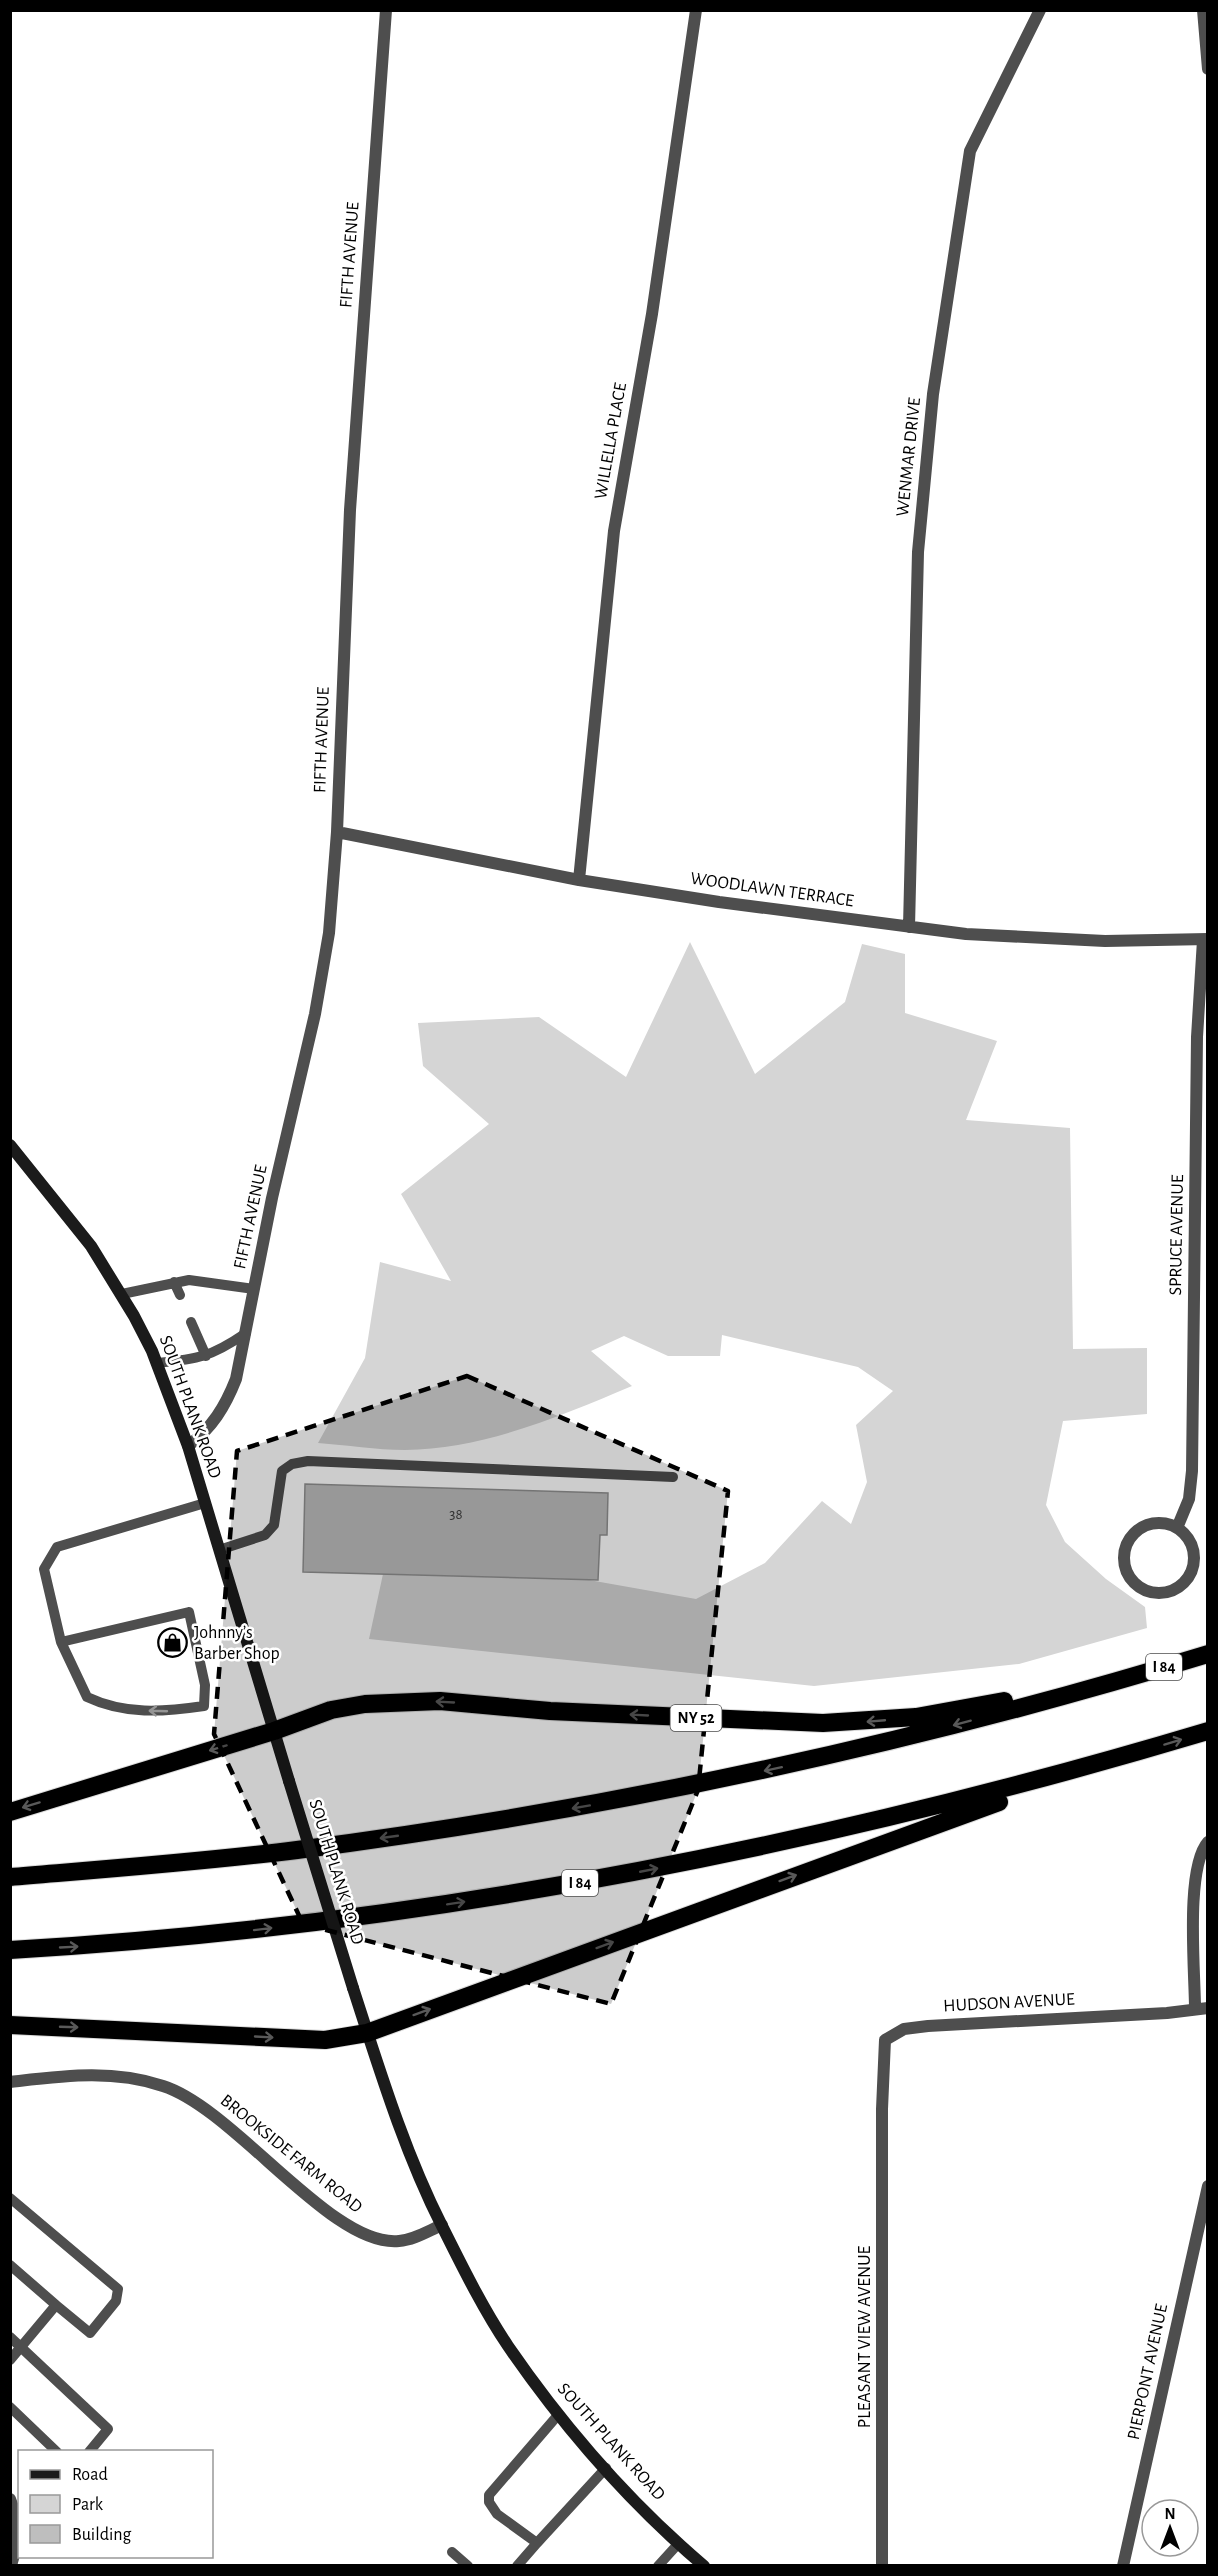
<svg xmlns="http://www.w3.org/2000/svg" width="1218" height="2576" font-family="'Alegreya Sans',sans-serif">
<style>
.green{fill:#d5d5d5}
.building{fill:#bebebe;stroke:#929292;stroke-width:1.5}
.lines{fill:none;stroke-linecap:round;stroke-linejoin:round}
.highway-casing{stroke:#dbdbdb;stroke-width:20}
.lane{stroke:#4e4e4e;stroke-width:10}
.street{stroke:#4e4e4e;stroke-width:12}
.secondary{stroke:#1b1b1b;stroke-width:12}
.highway{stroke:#000;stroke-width:18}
.secondary-bridge{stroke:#1b1b1b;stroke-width:12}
.oneway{stroke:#595959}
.oneway2{stroke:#959595}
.marked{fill:#000;fill-opacity:0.2;stroke:#000;stroke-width:4.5;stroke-dasharray:12 8;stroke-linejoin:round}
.labels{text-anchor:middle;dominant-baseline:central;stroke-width:5;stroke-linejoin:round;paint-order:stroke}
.number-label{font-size:15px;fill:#303030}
.shield{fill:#fff;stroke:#4c4c4c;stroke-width:1.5}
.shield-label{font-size:16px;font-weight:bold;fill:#000}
.street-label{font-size:18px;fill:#000;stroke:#fff}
.poi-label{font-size:18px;fill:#000;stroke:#fff;text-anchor:start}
</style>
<rect width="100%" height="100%" fill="#fff"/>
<!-- green -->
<path class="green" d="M690 942 755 1074 845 1002 862 944 905 954V1013L997 1041 966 1120 1070 1128 1073 1349 1147 1348V1414L1063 1421 1046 1505 1065 1542 1106 1579 1145 1607 1147 1628 1019 1664 814 1686 369 1639 383 1574 589 1580 696 1599 765 1563 822 1501 851 1524 867 1482 856 1425 893 1391 858 1367 722 1335 720 1356H668L624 1336 591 1351 632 1386C561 1416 484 1449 405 1450 376 1450 347 1445 318 1443L365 1358 380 1262 451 1281 401 1194 489 1124 423 1066 418 1023 539 1017 626 1077Z"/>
<!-- building -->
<path class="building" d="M305 1484 608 1493 607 1535H600L598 1580 303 1572Z"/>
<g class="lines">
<defs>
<path id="highway" d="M10 1812 274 1731 331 1710 365 1704 440 1701 550 1711 823 1723 916 1717 1004 1701
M10 1877C106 1869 202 1862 297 1850 606 1810 910 1745 1208 1654
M10 1950C418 1926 817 1848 1208 1731
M10 2025 325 2040 367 2033 999 1802"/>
</defs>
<!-- highway casing -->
<use href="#highway" class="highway-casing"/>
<!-- lane -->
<path class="lane" d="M174 1282 180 1295
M122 1294 189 1280 254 1289
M191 1322 206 1356
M157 1363C198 1359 211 1357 246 1333
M219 1550 265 1535 274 1525 282 1471 292 1464 308 1461 673 1477
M61 1642 87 1697C125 1715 163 1712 204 1706L205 1685 189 1612 61 1642 44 1569 57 1547 205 1503
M10 2198 118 2289 116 2301 90 2333 56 2305
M10 2265 56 2305 10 2360
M10 2337 108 2429 89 2452
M10 2407 57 2452
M558 2415 489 2495V2502L497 2514 537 2543 606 2468
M452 2552 468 2566
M517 2566 537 2543
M658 2566 678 2544"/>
<!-- street -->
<path class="street" d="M1203 10 1208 69
M337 832 579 880 719 902 966 934 1105 941 1208 939
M579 880 614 531 652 314 696 10
M909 927 918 552 933 394 970 151 1040 10
M188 1446C212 1428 225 1407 236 1379L272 1198 315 1014 329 933 337 832 350 510 386 10
M1124 1558a35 35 0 1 1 70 0a35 35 0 1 1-70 0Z
M1177 1528 1189 1499 1192 1471 1197 1037 1203 940
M1195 2009C1195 1972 1185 1868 1208 1842
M10 2082C63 2076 112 2069 163 2086 235 2109 332 2248 399 2241 414 2240 428 2231 442 2225
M10 2499C20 2523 18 2541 11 2566
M882 2566V2109L885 2040 904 2029 928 2026 1167 2013 1208 2008
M1123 2566 1208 2186"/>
<!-- secondary -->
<path class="secondary" d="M10 1145 91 1246 134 1316 152 1351 188 1446 289 1781
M353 1988C379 2068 404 2151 442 2226 462 2266 483 2309 508 2346 563 2426 630 2503 704 2566"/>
<!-- highway -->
<use href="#highway" class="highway"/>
<!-- secondary-bridge -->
<path class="secondary-bridge" d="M289 1781 353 1988"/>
</g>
<!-- one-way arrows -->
<defs><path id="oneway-shaft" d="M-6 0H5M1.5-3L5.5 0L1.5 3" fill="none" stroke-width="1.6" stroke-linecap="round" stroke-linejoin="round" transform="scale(1.5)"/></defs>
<g class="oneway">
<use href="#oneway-shaft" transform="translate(445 1702) rotate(-177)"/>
<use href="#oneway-shaft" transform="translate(639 1715) rotate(-177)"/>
<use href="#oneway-shaft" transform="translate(876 1721) rotate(175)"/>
<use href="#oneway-shaft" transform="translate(962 1723) rotate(165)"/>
<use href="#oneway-shaft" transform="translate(1173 1742) rotate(-17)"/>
<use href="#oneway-shaft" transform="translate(218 1748) rotate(163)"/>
<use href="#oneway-shaft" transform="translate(773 1769) rotate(168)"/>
<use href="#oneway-shaft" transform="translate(31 1805) rotate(163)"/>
<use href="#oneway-shaft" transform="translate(581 1807) rotate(170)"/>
<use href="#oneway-shaft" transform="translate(389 1837) rotate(172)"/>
<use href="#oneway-shaft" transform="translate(649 1870) rotate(-11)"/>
<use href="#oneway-shaft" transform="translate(788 1878) rotate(-20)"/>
<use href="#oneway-shaft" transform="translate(456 1903) rotate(-9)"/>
<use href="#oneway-shaft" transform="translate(263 1929) rotate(-7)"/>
<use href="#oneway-shaft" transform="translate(605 1945) rotate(-20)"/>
<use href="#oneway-shaft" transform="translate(69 1947) rotate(-3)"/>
<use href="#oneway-shaft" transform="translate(422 2012) rotate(-20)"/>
<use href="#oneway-shaft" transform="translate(69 2027) rotate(2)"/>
<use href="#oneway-shaft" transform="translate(264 2037) rotate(3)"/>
</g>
<use class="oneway2" href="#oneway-shaft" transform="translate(158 1711) rotate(-178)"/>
<!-- marked area -->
<path class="marked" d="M467 1376 728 1491 698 1790 611 2004 303 1924 214 1734 237 1451Z"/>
<!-- icons -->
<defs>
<symbol id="shop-ring" viewBox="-11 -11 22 22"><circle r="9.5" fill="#fff" stroke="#000" stroke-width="1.5"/><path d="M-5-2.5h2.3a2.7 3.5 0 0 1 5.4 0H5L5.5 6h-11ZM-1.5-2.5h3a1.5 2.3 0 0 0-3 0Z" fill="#000"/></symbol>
</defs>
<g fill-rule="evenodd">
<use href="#shop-ring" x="156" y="1626" width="33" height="33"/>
</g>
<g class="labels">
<!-- number labels -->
<g class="number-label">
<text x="456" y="1514">38</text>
</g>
<!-- shield labels -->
<g class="shield">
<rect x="1146" y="1654" width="36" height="26" rx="4.5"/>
<rect x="670.5" y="1705" width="51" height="26" rx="4.5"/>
<rect x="562" y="1870" width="36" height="26" rx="4.5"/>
</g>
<g class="shield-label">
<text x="1164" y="1667">I 84</text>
<text x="696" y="1718">NY 52</text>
<text x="580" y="1883">I 84</text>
</g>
<!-- street labels -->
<g class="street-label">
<text transform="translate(350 255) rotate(-86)">FIFTH AVENUE</text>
<text transform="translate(611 441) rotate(-80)">WILLELLA PLACE</text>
<text transform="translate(909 457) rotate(-84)">WENMAR DRIVE</text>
<text transform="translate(322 740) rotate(-88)">FIFTH AVENUE</text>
<text transform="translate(772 890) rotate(8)">WOODLAWN TERRACE</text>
<text transform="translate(251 1217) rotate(-78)">FIFTH AVENUE</text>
<text transform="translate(1177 1235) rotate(-89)">SPRUCE AVENUE</text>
<text transform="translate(190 1407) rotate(70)">SOUTH PLANK ROAD</text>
<text transform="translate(336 1872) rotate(73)">SOUTH PLANK ROAD</text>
<text transform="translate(1009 2003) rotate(-3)">HUDSON AVENUE</text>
<text transform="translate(291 2154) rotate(39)">BROOKSIDE FARM ROAD</text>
<text transform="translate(865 2337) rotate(-90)">PLEASANT VIEW AVENUE</text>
<text transform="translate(1148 2372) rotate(-78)">PIERPONT AVENUE</text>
<text transform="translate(611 2442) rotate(48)">SOUTH PLANK ROAD</text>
</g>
<!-- poi labels -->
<g class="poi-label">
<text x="194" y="1633">Johnny’s<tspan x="194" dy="21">Barber Shop</tspan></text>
</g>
</g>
<!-- border -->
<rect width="1218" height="2576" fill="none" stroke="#000000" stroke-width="24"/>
<!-- legend -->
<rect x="18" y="2450" width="195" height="108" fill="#ffffff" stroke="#999999" stroke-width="1.5"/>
<rect x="30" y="2470" width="30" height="9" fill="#1b1b1b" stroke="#999999" stroke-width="1.5"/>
<text x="72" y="2480" font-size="18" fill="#000000">Road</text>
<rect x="30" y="2495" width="30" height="18" fill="#d5d5d5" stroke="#999999" stroke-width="1.5"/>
<text x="72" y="2510" font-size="18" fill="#000000">Park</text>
<rect x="30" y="2525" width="30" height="18" fill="#bebebe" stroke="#999999" stroke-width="1.5"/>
<text x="72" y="2540" font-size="18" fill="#000000">Building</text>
<!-- north arrow -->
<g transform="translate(1170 2528)"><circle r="28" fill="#ffffff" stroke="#999999" stroke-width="1.5"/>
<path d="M0-4.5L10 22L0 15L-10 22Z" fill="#000000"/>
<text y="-9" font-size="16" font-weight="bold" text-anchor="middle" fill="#000000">N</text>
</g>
</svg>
